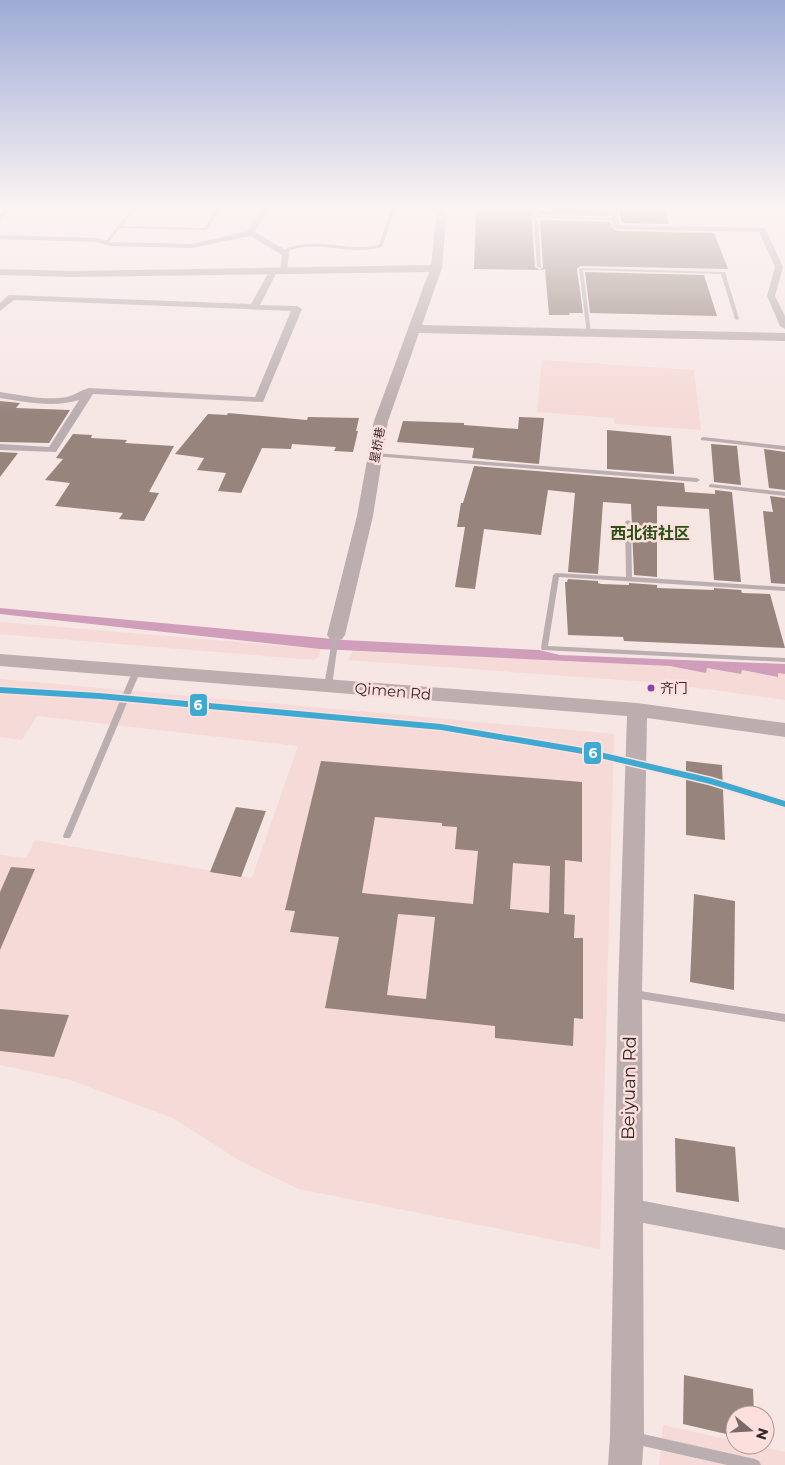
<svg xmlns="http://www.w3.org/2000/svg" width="785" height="1465" font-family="Montserrat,'Noto Sans SC',sans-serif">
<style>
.built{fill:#f5dad7}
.water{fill:#d09eba}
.building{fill:#97847c;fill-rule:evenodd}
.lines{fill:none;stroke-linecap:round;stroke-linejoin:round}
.lane{fill:#bbaeb0;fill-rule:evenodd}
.street{fill:#bbaeb0;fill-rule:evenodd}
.secondary{fill:#bcadae;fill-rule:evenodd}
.metro-1-casing{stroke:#fde0dd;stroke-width:3}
.metro-1{fill:#3eaad1;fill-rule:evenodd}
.bus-dot{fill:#8e44ad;stroke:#fde0dd;stroke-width:2}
.labels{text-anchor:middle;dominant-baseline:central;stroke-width:5;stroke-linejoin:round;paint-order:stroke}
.far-street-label{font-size:12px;fill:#352827;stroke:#fde0dd}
.bus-label{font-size:14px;fill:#352827;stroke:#fde0dd;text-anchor:start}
.street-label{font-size:15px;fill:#352827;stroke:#fde0dd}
.neighbourhood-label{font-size:16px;font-weight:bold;fill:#295012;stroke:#fde0dd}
.near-street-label{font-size:18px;fill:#352827;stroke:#fde0dd}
.line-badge{stroke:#fde0dd;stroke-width:2}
.badge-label{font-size:14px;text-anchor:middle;font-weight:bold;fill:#fff}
</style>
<rect width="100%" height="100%" fill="#f6e6e4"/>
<!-- built -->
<path class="built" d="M542 360 694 370 701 430 615 424 614 418 537 412Z
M0 622 320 649 319 657 313 660 0 634Z
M353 651 670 666 706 673 707 668 740 674 741 670 778 677V672L785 674V700L663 683 348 660Z
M0 679 614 734 600 1249 299 1189 240 1161 173 1118 70 1080 0 1065V855L26 858 35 840 252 878 298 746 37 716 22 740 0 737Z
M663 1425 735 1441V1445H755L785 1452V1465H659Z"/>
<!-- water -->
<path class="water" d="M0 608 344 640 539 650 560 655 785 664V674L778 673V677L742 670 741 674 707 668 706 673 670 666 320 649 0 614Z"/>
<!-- building -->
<path class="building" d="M476 210H531L535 267 540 270 474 269Z
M539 210H607L609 216 539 214Z
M619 210H664L669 224 622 223Z
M540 220 610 222 611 227 617 231 714 233 728 269 580 266 577 269 583 313H569L570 315H549L545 269 540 270 543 267Z
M585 272 704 275 717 316 590 313Z
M0 401 20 403 16 408 70 410 49 443 0 442Z
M228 413 307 420 308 417 359 418 356 431H358L353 452 334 451 336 447 292 444 291 449 262 448 241 493 218 491 226 473 197 470 204 458 175 454 208 414 227 415Z
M519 417 544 418 539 464 472 458 474 448 397 442 403 421 464 423V425L518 429Z
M607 430 671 436 674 474 607 469Z
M73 434 92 435 91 438 127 440 125 443 174 446 149 492 159 493 144 521 119 519 123 513 55 506 70 483 45 480 63 459 56 458Z
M711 444 737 446 741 485 714 482Z
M764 449 785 452V490L769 488Z
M0 452 18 453 0 477Z
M474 466 684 483 685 492 715 494V490L732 492 741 582 714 580 709 509 657 506V577L634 575 631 504 603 502 598 574 568 572 575 493 548 490 541 535 484 529 475 589 455 587 465 527H457L461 503H463Z
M770 496 785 498V584L771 583 763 511 773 512Z
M568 579 598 581V583L601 584 629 585V583L657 585V588L714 590V588L741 590 742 593 770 594 785 648 624 641 623 637 568 635 565 582H567Z
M321 761 582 782V862L565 860 564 914 575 915 574 938H583V1019L574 1018 573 1046 495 1038V1026L325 1008 339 937 290 932 295 911 285 910ZM375 817 442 823V826L457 827 455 849 478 851 473 904 362 893ZM513 863 550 866 549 913 510 909ZM398 914 435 917 426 999 387 995Z
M686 761 722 765 725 840 686 835Z
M236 807 266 811 241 877 210 872Z
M11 867 35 869 0 950V892Z
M694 894 735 901 734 990 690 982Z
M0 1009 69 1015 54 1057 0 1051Z
M675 1138 735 1147 739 1202 676 1192Z
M684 1375 753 1389 754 1415H735V1436L683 1424Z"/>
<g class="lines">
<!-- lane -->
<path class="lane" d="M132 209H136L122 226 205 228 216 209H220L207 230 120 228 107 244H105V242Z
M391 209H395L382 247C375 249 367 250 359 250 336 250 313 242 290 250L287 255 284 254 287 248C317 237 348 252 379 245Z
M533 209H537V216L615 218 617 219 615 220 538 218 541 267 539 268 537 267Z
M581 268 725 272 739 319 737 320 735 319 721 274 583 270 591 333 587 334 579 269Z
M703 437 785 446V450L701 440V438Z
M375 453 697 478 700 480 697 482 373 456 372 455Z
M711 484 785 492V496L709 487V485Z
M628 520 631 522 632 577 785 587V591L559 577 548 646 785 658V662L542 650 541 648 553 575 556 573 626 577 625 522Z
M336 633 339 635 332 686 328 688 324 686 333 635Z
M133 670H139L140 672 71 836 70 838H64L63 836Z
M634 990 785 1014V1022L634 998 631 997 629 994 631 991Z
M634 1432 755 1459 759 1461 761 1465H727L634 1444 630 1442 628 1438 630 1434Z"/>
<!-- street -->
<path class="street" d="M4 209H12L0 221V214Z
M260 209H268L255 232 289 252 287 272 280 270 282 255 250 236 192 248 110 246 97 242 0 239V235L98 238 111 242 192 244 248 231Z
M609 209H617L620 225 765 228 783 267 775 296 785 316V329L780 326 767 296 775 267 759 232 617 229 613 227Z
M274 267 278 270 260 305 297 306 302 309 263 402 93 394 56 452 0 450V444L49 447 79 400C53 408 26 402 0 398V392C22 395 45 401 67 397 75 395 81 390 89 388L255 397 291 311 14 300 0 311V303L9 295 251 304 270 270Z
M628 1198 785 1228V1250L628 1220 620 1217 617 1209 620 1201Z"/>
<!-- secondary -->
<path class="secondary" d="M437 209H447L442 268 422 325 785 333V341L419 333 388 421 373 516 345 635 342 639 336 641 330 639 327 635 357 516 374 421 429 272 71 277 0 275V269L71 271 431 265Z
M0 654 637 703 785 723V737L647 718 642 993 644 1437 642 1465H608L610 1437 618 993 627 716 0 666Z"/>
<defs>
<path id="metro-1" d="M0 687 99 693 441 724 583 748 711 778 785 801V807L710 784 583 754 441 730 99 699 0 693Z"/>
</defs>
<!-- metro-1 casing -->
<use href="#metro-1" class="metro-1-casing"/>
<!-- metro-1 -->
<use href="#metro-1" class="metro-1"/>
</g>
<!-- sky -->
<linearGradient id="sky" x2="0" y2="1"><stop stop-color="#9eabd6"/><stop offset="0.5" stop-color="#fbf4f3"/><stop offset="1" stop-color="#fbf4f3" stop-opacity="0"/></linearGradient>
<rect width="785" height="415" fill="url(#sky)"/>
<!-- markers -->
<circle class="bus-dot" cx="651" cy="688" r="4.5"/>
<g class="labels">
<!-- far-street labels -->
<g class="far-street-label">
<text transform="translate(377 445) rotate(-80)">星桥巷</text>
</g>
<!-- bus labels -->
<g class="bus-label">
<text x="660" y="688">齐门</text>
</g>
<!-- street labels -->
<g class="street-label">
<text transform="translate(393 691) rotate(5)">Qimen Rd</text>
</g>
<!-- neighbourhood labels -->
<g class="neighbourhood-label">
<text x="650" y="533">西北街社区</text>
</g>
<!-- near-street labels -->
<g class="near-street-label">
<text transform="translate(629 1088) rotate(-89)">Beiyuan Rd</text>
</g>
</g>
<g class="line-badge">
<rect x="189" y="693" width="19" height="24" rx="5" fill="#3eaad1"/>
<rect x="583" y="741" width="19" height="24" rx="5" fill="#3eaad1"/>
</g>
<g class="badge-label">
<text x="198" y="710">6</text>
<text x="593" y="758">6</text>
</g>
<!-- north arrow -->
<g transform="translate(750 1430) rotate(108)"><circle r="24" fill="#fde0dd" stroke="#ad9694"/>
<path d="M0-4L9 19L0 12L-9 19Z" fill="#796a69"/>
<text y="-8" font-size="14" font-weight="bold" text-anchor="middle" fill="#352827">N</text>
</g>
</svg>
